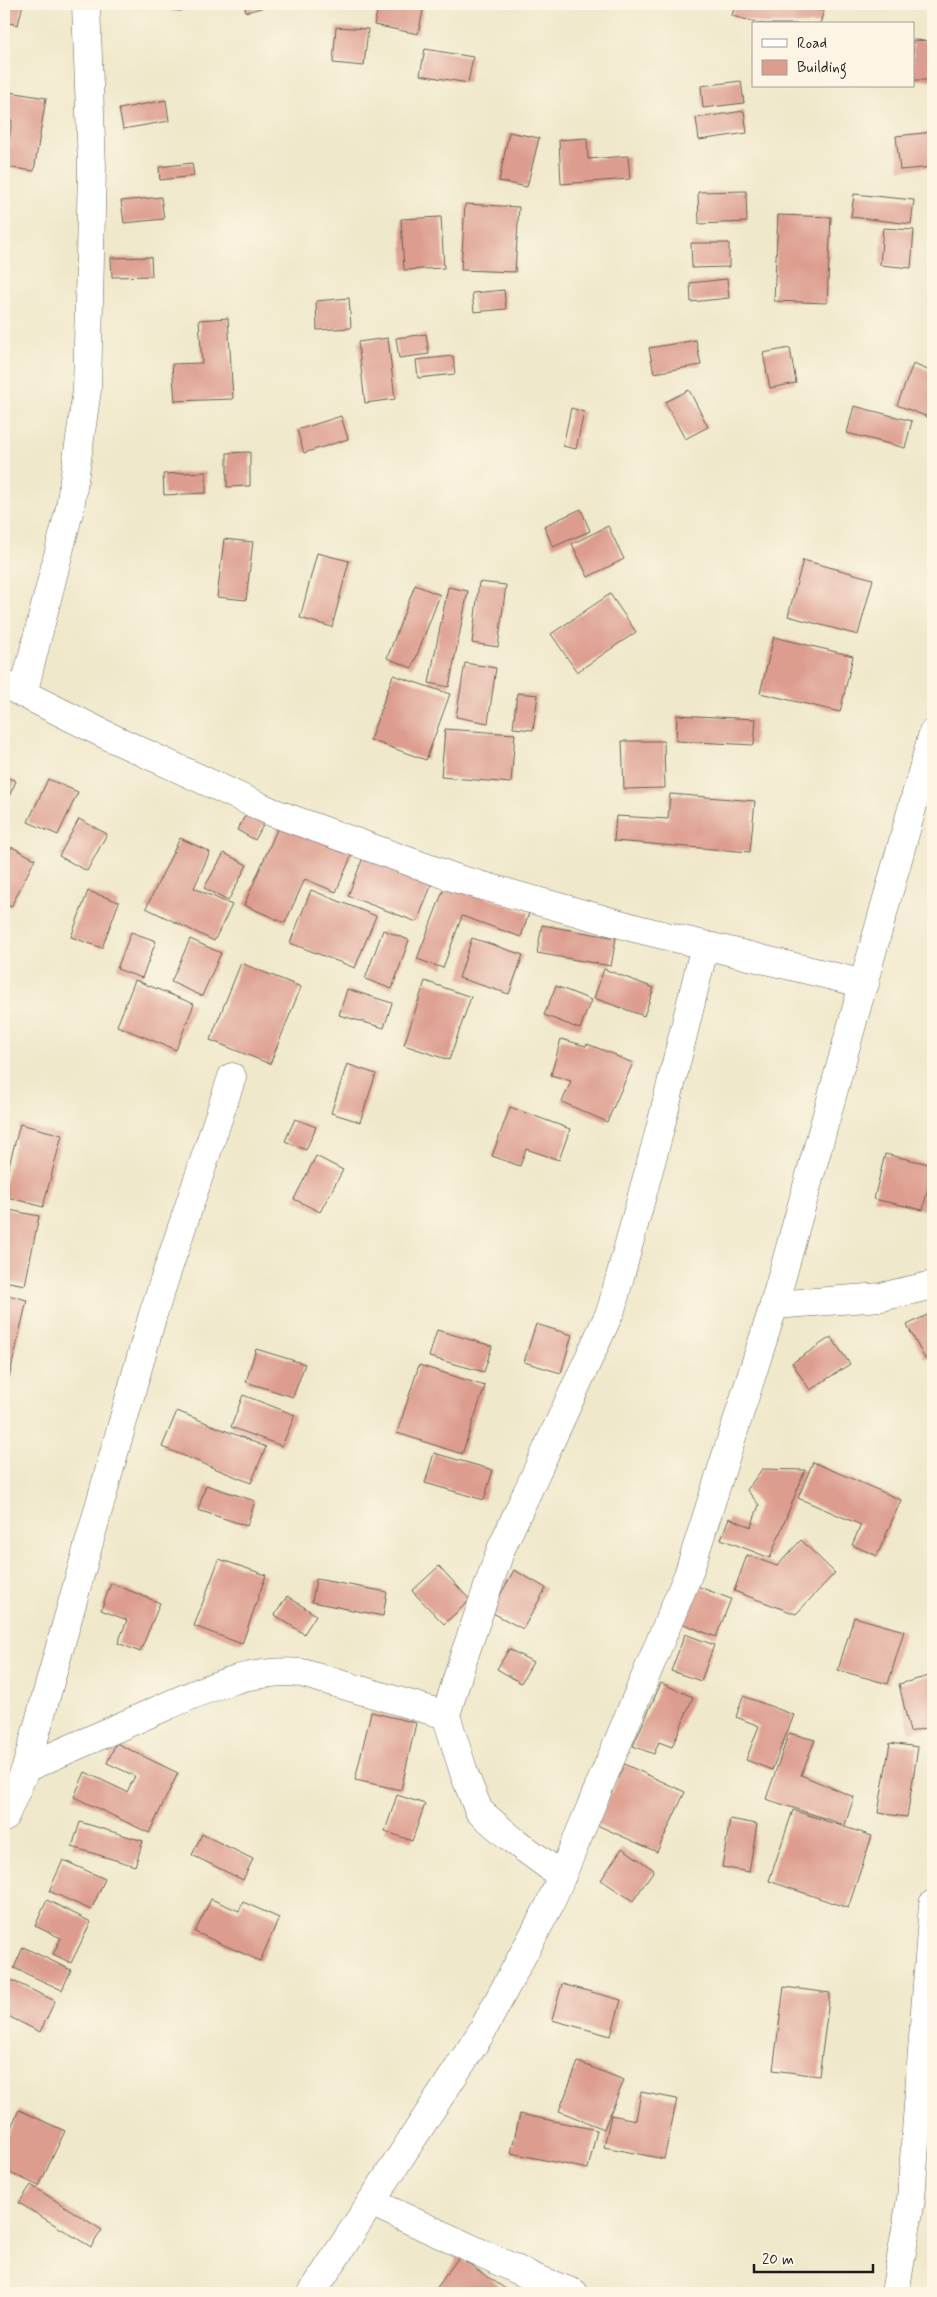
<svg xmlns="http://www.w3.org/2000/svg" width="937" height="2297" font-family="Mynerve,sans-serif">
<style>
.building{fill:#dd9d8e}
.lines{fill:none;stroke-linecap:round;stroke-linejoin:round}
.street-casing{stroke:#666359;stroke-width:29}
.secondary-casing{stroke:#666359;stroke-width:29}
.street{stroke:#fff;stroke-width:28}
.secondary{stroke:#fff;stroke-width:28}
</style>
<rect width="100%" height="100%" fill="#fcf5e5"/>
<filter id="ink" filterUnits="userSpaceOnUse"><feTurbulence type="fractalNoise" baseFrequency=".02" numOctaves="2"/><feDisplacementMap in="SourceGraphic" scale="10" xChannelSelector="R" yChannelSelector="G"/><feConvolveMatrix kernelMatrix="1 2 1 2 8 2 1 2 1" color-interpolation-filters="sRGB"/></filter>
<filter id="wash" filterUnits="userSpaceOnUse"><feTurbulence type="fractalNoise" baseFrequency=".0096" numOctaves="4" result="noise"/><feDisplacementMap in="SourceGraphic" scale="20" xChannelSelector="R" yChannelSelector="G"/><feGaussianBlur stdDeviation="1.12" result="paint"/><feColorMatrix in="noise" values="0 0 0 0 0 0 0 0 0 0 0 0 0 0 0 0 0 1.4 0 .05"/><feComposite in="paint" operator="in"/></filter>
<g filter="url(#wash)">
<rect width="100%" height="100%" fill="#efe8ca"/>
<g id="blocks">
<!-- building -->
<path class="building" d="M4 4H23L18 25 4 22Z
M141 4H182L181 11 141 6Z
M244 4H276L246 12Z
M379 4H413L424 6 418 34 374 25Z
M735 4H803L824 9 820 24H763L732 16Z
M336 27 368 29 364 66 333 63Z
M913 40 933 41V80H913Z
M425 49 473 57 468 83 420 75Z
M741 81 744 103 703 108 701 86Z
M4 91 46 98 34 171 5 167 12 120 4 118Z
M166 100 169 121 123 129 119 109Z
M744 111 747 133 699 140 696 118Z
M509 132 539 138 527 187 499 181Z
M933 132V167L900 170 896 136Z
M587 138 588 159 628 156 630 179 561 184 559 140Z
M192 163 194 176 160 180 159 167Z
M746 191 747 222 699 224 698 192Z
M854 194 914 200 911 224 851 217Z
M161 197 164 219 124 223 121 201Z
M465 204 519 207 515 272 461 270Z
M778 215 831 217 827 303 774 301Z
M441 217 444 268 404 270 401 219Z
M883 228 914 230 911 268 880 265Z
M691 243H729V267L692 268Z
M151 257 152 276 112 277 111 258Z
M727 279 729 298 691 302 690 283Z
M504 290 506 309 474 312 472 293Z
M349 298 351 328 317 330 316 301Z
M228 318 233 399 175 401 172 364 202 363 199 320Z
M426 334 429 354 399 358 396 338Z
M388 338 395 399 365 403 358 342Z
M696 340 701 365 654 373 649 348Z
M790 348 796 383 770 388 763 353Z
M453 356 455 374 418 378 416 360Z
M913 364 933 372V419L897 405Z
M689 390 708 427 685 439 665 402Z
M854 406 912 421 905 448 847 433Z
M571 408 584 412 576 449 563 446Z
M341 416 348 439 304 453 297 430Z
M250 452V486L227 487V453Z
M206 472V493L164 495 163 474Z
M581 509 590 531 553 547 544 526Z
M608 526 624 559 588 577 572 544Z
M224 539 253 542 246 600 217 597Z
M317 553 349 561 332 627 300 618Z
M803 560 873 579 858 635 788 616Z
M479 582 506 585 498 647 472 643Z
M415 585 440 595 412 668 387 658Z
M448 587 468 591 449 687 429 683Z
M610 594 636 632 577 672 551 634Z
M774 637 853 656 840 712 760 693Z
M465 663 496 668 488 723 456 717Z
M393 675 450 694 426 760 370 740Z
M517 693 538 695 533 730 513 728Z
M677 715 756 719 754 745 676 741Z
M445 729 515 734 511 783 441 777Z
M622 741H664L665 788 624 789Z
M4 776 16 781 4 808Z
M48 779 78 792 58 835 28 822Z
M670 794 755 801 750 852 614 841 616 816 668 819Z
M249 809 267 818 255 840 237 830Z
M282 818 354 850 336 892 305 879 285 923 244 905Z
M79 819 107 834 87 871 59 856Z
M180 838 210 852 194 888 232 905 214 941 146 908Z
M12 847 35 859 11 907 4 903V864Z
M366 850 435 876 417 922 348 896Z
M224 853 247 865 228 901 204 888Z
M446 883 529 913 521 937 462 916 443 968 417 959Z
M311 890 376 916 355 968 290 943Z
M88 891 119 902 102 948 71 937Z
M542 925 616 938 611 966 537 953Z
M383 930 409 940 392 989 365 979Z
M131 932 156 941 142 978 117 969Z
M472 938 523 955 509 994 459 978Z
M190 939 221 953 202 996 171 982Z
M241 963 301 987 270 1064 210 1040Z
M604 969 654 988 644 1016 594 998Z
M135 980 194 1004 176 1050 117 1026Z
M425 981 471 997 449 1060 404 1045Z
M556 986 591 1000 580 1029 544 1015Z
M347 989 392 1003 384 1028 339 1015Z
M561 1039 586 1046 587 1044 616 1055V1056L633 1063 607 1122 562 1102 571 1081 551 1075Z
M347 1064 376 1074 360 1122 331 1113Z
M510 1107 570 1129 559 1160 526 1149 520 1166 492 1156Z
M295 1119 316 1127 306 1150 285 1141Z
M20 1124 62 1135 43 1207 4 1196V1184Z
M885 1154 933 1165 923 1210 874 1199Z
M316 1156 343 1170 320 1212 294 1199Z
M4 1209 39 1216 25 1285 4 1281Z
M4 1294 27 1300 9 1378 4 1377Z
M933 1312V1355L925 1359 907 1325Z
M536 1324 572 1335 561 1373 524 1362Z
M437 1330 492 1346 484 1372 429 1357Z
M831 1337 850 1364 810 1390 792 1363Z
M256 1349 305 1364 293 1397 246 1382Z
M419 1365 485 1386 462 1454 397 1433Z
M243 1395 295 1415 282 1446 231 1427Z
M177 1411 266 1447 251 1483 162 1447Z
M434 1453 493 1470 484 1500 425 1483Z
M813 1462 901 1500 877 1556 852 1545 861 1525 798 1498Z
M762 1469 805 1470 770 1558 721 1539 729 1518 751 1527 759 1505 747 1490Z
M206 1485 255 1501 247 1526 198 1510Z
M801 1540 835 1573 796 1614 734 1591 747 1555 777 1566Z
M219 1559 266 1575 242 1644 194 1626Z
M439 1566 470 1600 444 1624 412 1591Z
M514 1570 546 1588 523 1629 491 1612Z
M316 1579 387 1592 383 1616 312 1602Z
M111 1583 160 1603 140 1652 118 1643 127 1620 101 1610Z
M697 1586 731 1599 716 1637 681 1623Z
M287 1596 316 1615 304 1634 275 1615Z
M854 1617 904 1631 888 1684 838 1670Z
M685 1634 714 1645 701 1681 671 1671Z
M509 1649 533 1662 521 1683 497 1669Z
M933 1675V1726L910 1732 899 1684Z
M661 1683 693 1697 672 1747 659 1742 654 1754 633 1746Z
M743 1696 794 1715 772 1770 746 1760 759 1726 736 1717Z
M371 1712 416 1723 401 1790 355 1780Z
M789 1733 815 1740 801 1775 854 1797 845 1825 766 1799Z
M116 1743 178 1773 149 1833 74 1797 85 1772 127 1792 135 1776 107 1763Z
M890 1743 918 1747 907 1817 878 1813Z
M624 1764 685 1792 657 1852 597 1825Z
M397 1795 425 1804 412 1841 385 1831Z
M793 1810 872 1836 848 1908 769 1881Z
M730 1819 757 1824 749 1872 722 1867Z
M80 1822 143 1841 135 1866 72 1847Z
M202 1834 253 1859 243 1880 192 1855Z
M622 1848 654 1870 633 1901 601 1880Z
M63 1860 105 1879 91 1910 49 1891Z
M211 1899 239 1911 243 1902 279 1918 260 1961 195 1932Z
M47 1900 91 1922 71 1963 53 1954 61 1938 35 1926Z
M23 1947 71 1970 62 1990 14 1968Z
M7 1978 55 2001 40 2032 4 2014V1985Z
M562 1984 621 2000 611 2036 552 2020Z
M784 1987 830 1993 819 2076 773 2070Z
M578 2062 624 2080 604 2129 559 2111Z
M641 2092 677 2099 664 2159 604 2147 611 2115 636 2120Z
M19 2110 65 2131 39 2186 4 2170V2142Z
M520 2114 597 2130 588 2169 511 2153Z
M31 2185 102 2230 91 2247 19 2203Z
M459 2257 507 2290 504 2293H433Z"/>
</g>
</g>
<g filter="url(#ink)">
<use href="#blocks" fill-opacity="0" stroke="#666359" stroke-width="1"/>
<g class="lines">
<defs>
<path id="street" d="M4 684 108 736 272 812 458 879 638 929 865 984
M23 694 70 508 87 390 92 167 86 4
M774 1305 881 1297 933 1285
M26 1768C65 1751 104 1734 142 1717 193 1695 244 1667 302 1673L446 1715
M4 1818 26 1768 153 1314 232 1077
M562 1876 513 1840 479 1811 465 1776 446 1715 463 1659 501 1549 611 1310 660 1129 705 945
M371 2202 535 2278 574 2293
M895 2293 911 2199 933 1904"/>
<path id="secondary" d="M312 2293 481 2033 549 1906 688 1575 774 1305 933 733"/>
</defs>
<!-- street casing -->
<use href="#street" class="street-casing"/>
<!-- secondary casing -->
<use href="#secondary" class="secondary-casing"/>
<!-- street -->
<use href="#street" class="street"/>
<!-- secondary -->
<use href="#secondary" class="secondary"/>
</g>
</g>
<!-- margin -->
<rect width="937" height="2297" fill="none" stroke="#fcf5e5" stroke-width="20"/>
<!-- legend -->
<rect x="752" y="22" width="162" height="65" fill="#fcf5e5" stroke="#a29e95"/>
<rect x="762" y="39" width="25" height="8" fill="#ffffff" stroke="#a29e95"/>
<text x="797" y="48" font-size="15" fill="#1c1c1c">Road</text>
<rect x="762" y="60" width="25" height="15" fill="#dd9d8e" stroke="#a29e95"/>
<text x="797" y="72" font-size="15" fill="#1c1c1c">Building</text>
<!-- scale -->
<path d="M754 2264v8h119v-8" fill="none" stroke="#1c1c1c" stroke-width="2.5"/>
<text x="762" y="2264" font-size="15" fill="#1c1c1c" stroke="#fcf5e5" stroke-width="4" paint-order="stroke">20 m</text>
</svg>
